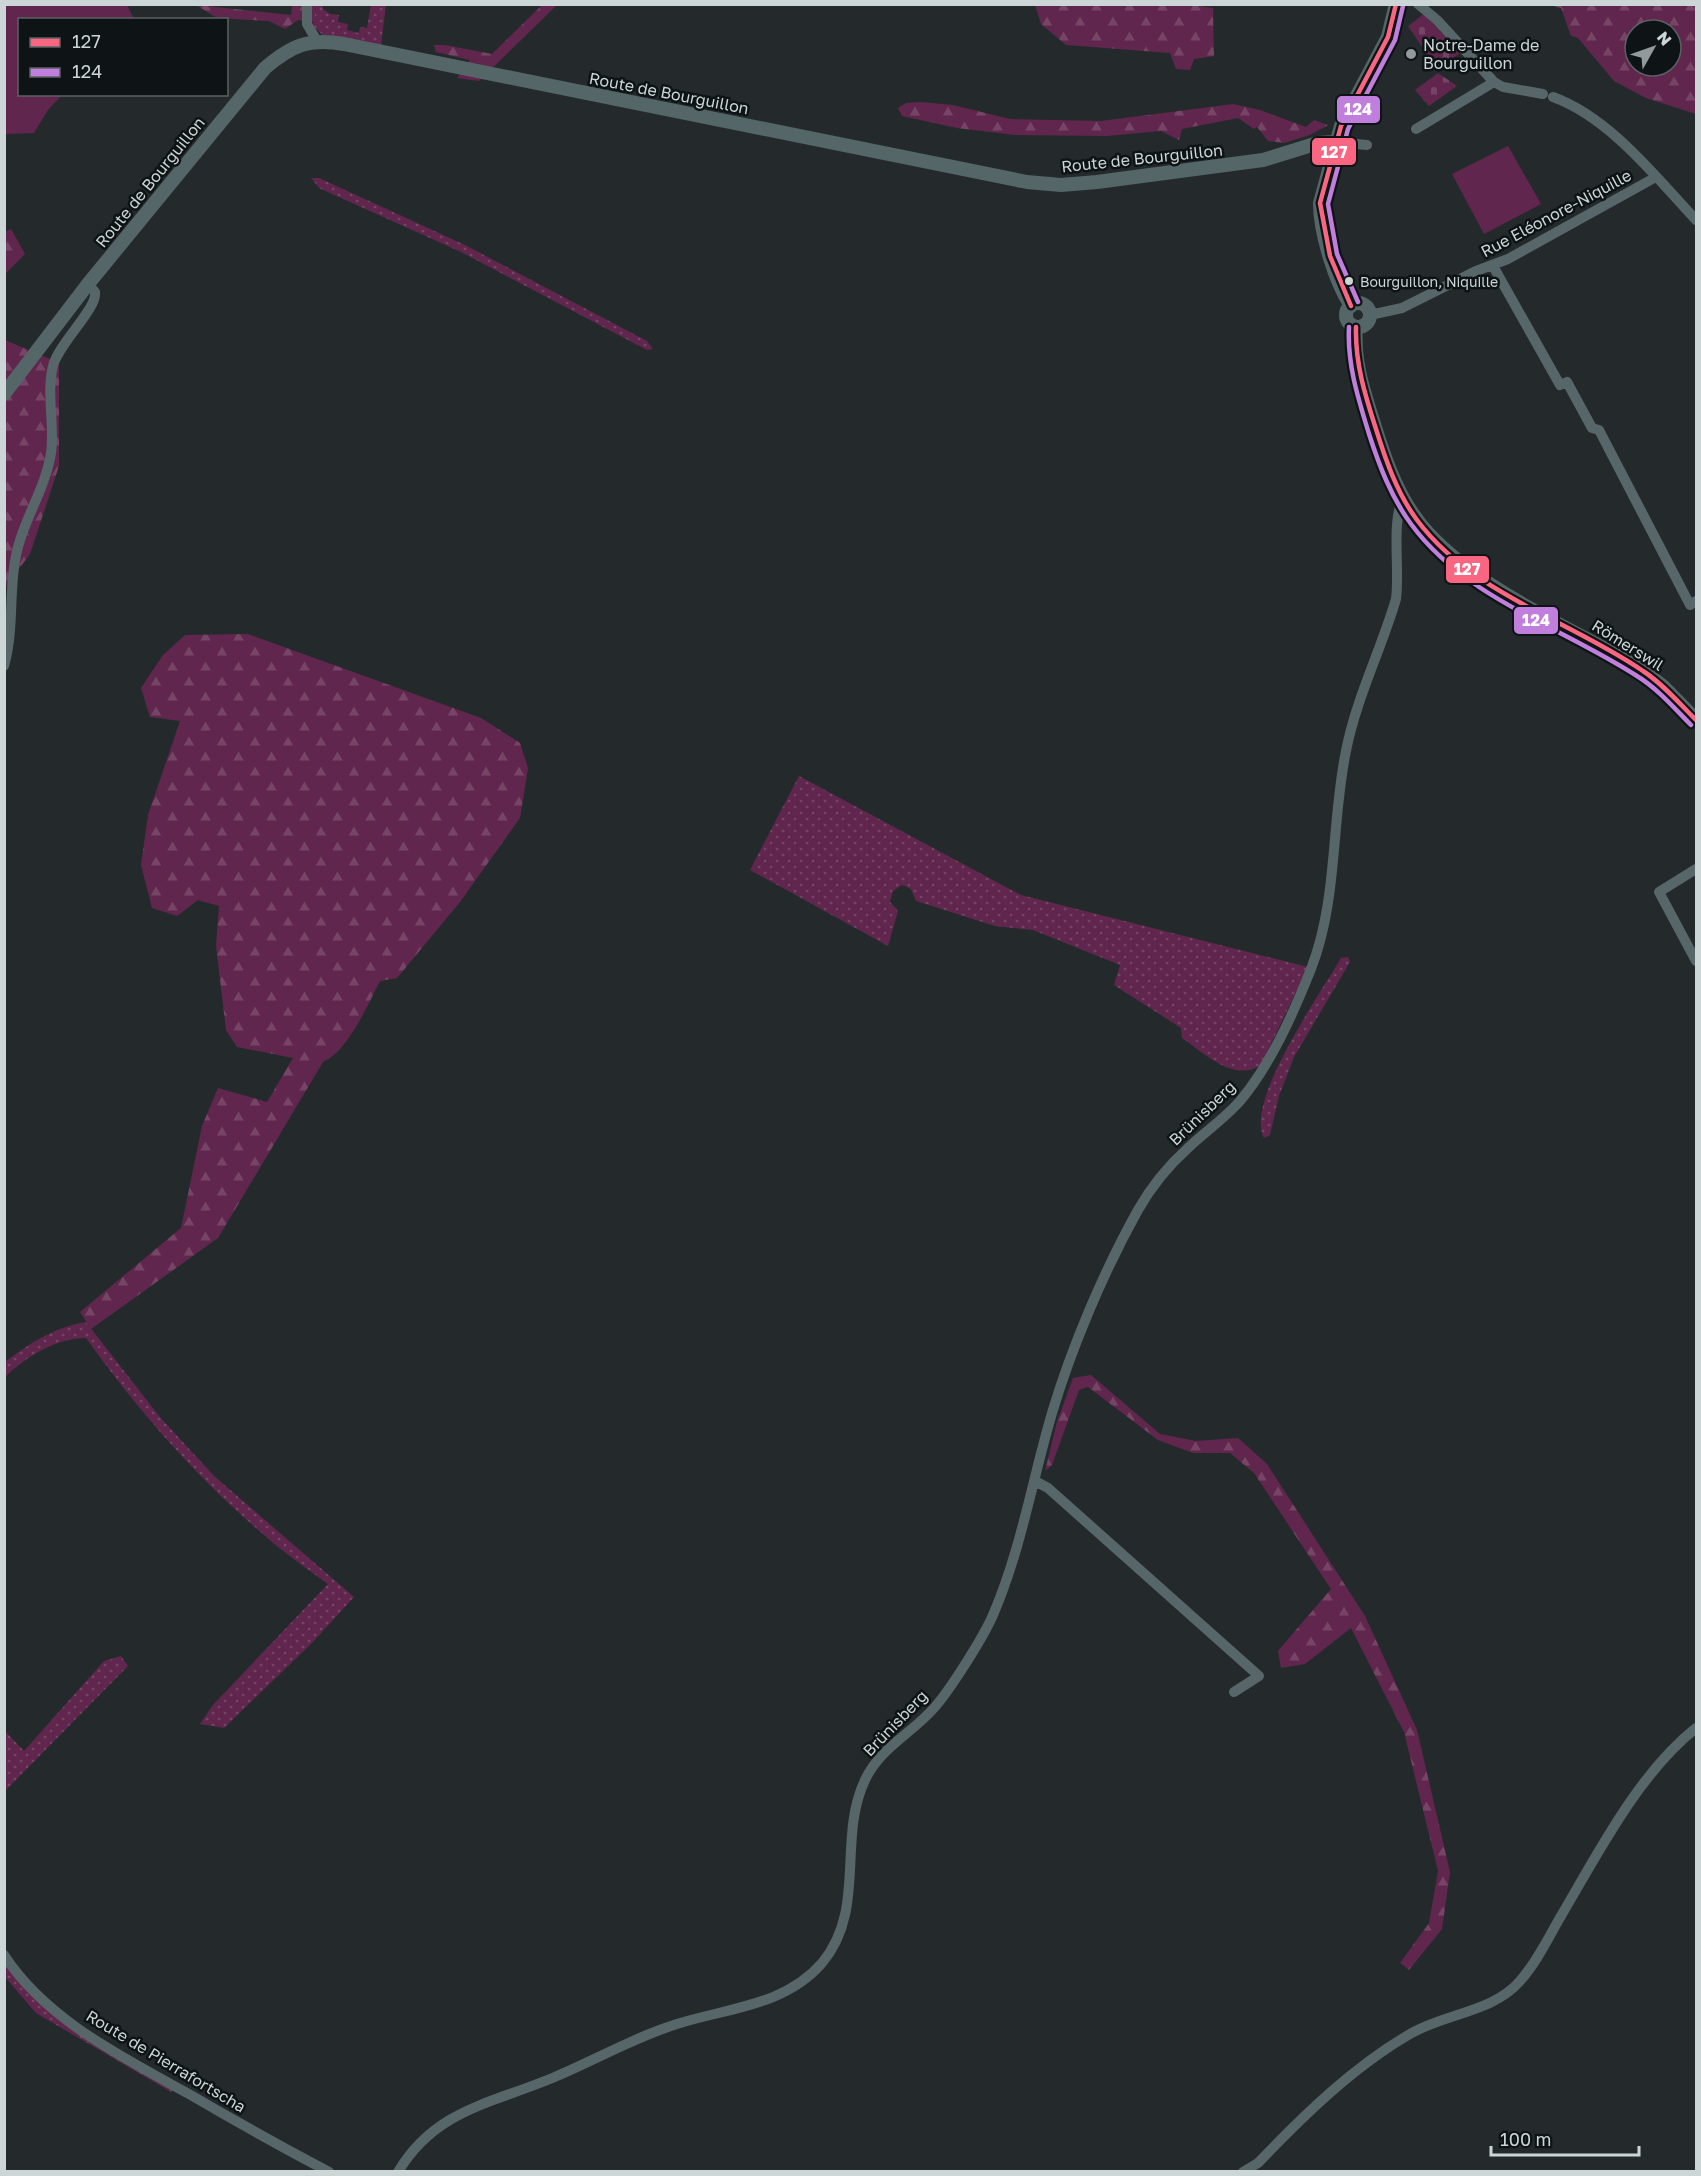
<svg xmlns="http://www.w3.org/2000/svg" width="1701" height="2176" font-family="'Golos Text',sans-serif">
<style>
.grass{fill:url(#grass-dots)}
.forest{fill:url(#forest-firs);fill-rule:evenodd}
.cemetery{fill:url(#cemetery-stones)}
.park{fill:#60264d}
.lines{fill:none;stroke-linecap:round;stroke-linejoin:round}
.minor{stroke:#576668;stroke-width:10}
.major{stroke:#546668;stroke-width:14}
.bus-1-casing{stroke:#0e1415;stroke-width:9}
.bus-2-casing{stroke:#0e1415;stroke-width:9}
.bus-1{stroke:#fa6682;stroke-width:4.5}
.bus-2{stroke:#c07fdc;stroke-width:4.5}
.poi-dot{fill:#929a9b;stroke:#0e1415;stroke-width:2}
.bus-dot{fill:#cdd6d7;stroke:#0e1415;stroke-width:2}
.labels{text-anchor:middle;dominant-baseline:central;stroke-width:5;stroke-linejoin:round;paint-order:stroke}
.bus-label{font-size:14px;fill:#cdd6d7;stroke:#0e1415;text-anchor:start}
.poi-label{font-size:16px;fill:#cdd6d7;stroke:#0e1415;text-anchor:start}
.street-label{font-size:16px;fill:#cdd6d7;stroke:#0e1415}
.line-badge{stroke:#0e1415;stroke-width:2}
.badge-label{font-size:16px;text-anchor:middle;font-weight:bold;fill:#fff}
</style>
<defs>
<pattern id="grass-dots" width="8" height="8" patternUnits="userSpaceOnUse" patternTransform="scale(1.5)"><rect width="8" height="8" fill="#60264d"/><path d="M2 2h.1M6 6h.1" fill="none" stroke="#764566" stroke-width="1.8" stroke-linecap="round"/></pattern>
<pattern id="forest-firs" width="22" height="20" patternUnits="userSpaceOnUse" patternTransform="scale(1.5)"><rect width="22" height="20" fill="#60264d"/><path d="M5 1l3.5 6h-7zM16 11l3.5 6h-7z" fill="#764566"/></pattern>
<pattern id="cemetery-stones" width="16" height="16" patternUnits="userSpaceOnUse" patternTransform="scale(1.5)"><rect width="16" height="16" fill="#60264d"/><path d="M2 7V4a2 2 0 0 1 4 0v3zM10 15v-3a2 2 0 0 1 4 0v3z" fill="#764566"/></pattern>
</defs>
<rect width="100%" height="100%" fill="#242a2c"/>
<!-- grass -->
<path class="grass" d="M316 5H323V9L330 14 339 15 338 22 348 24 347 30 359 33 360 27 367 28 371 5H386L381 46 324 36 313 26Z
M311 178H319L465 245 647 341 653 349 647 350 461 252 319 188Z
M799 776 1021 895 1308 967 1261 1065C1234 1083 1204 1053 1182 1038L1181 1028 1114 985 1120 965 1033 930 995 926 916 901 911 889 902 885 893 891 890 902 898 911 888 946 750 870Z
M1348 957 1350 962 1294 1057 1279 1096 1270 1135 1264 1138C1244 1102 1321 993 1341 958Z
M86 1322 159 1416 214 1476 354 1597 311 1644 224 1728 200 1724 213 1705 328 1584C306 1568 283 1552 263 1534 196 1477 137 1409 86 1338 56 1338 26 1357 5 1377V1362C30 1343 55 1327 86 1322Z
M121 1656 128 1666 5 1791V1731L24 1751 104 1661Z
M5 1960 26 1988 173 2089 171 2092 36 2013 5 1977Z"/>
<!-- forest -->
<path class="forest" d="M1185 4 1213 8 1214 56 1194 59 1190 70 1176 69 1170 53 1066 45 1041 24 1035 5Z
M196 5 291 15 292 5H316L314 22 298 20 285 29 269 21 217 18Z
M542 5H557L479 81 457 78 470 60 436 52 434 45H445L492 54Z
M1549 5H1696V114L1646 98 1614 81 1578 38 1571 36 1561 8ZM1635 30H1671V66H1635Z
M921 102 953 105 1010 119 1101 121 1233 104 1260 110 1306 127 1314 120 1328 125 1310 135 1284 143 1268 141 1257 127 1254 129 1238 118 1182 129 1179 140 1161 131 1107 136 1015 135 957 128 902 116 898 108 906 103Z
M11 229 25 254 5 274V232Z
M5 340 59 363V466L30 554 5 588Z
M248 634 481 718 520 743 528 768 520 818 460 902 397 978 380 981C367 1006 348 1051 323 1062L218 1238 91 1329 80 1312 181 1228 202 1126 218 1088 267 1102 293 1058 237 1047 226 1030 216 946 219 906 198 900 177 916 152 908 141 865 148 815 180 721 150 717 141 688 163 655 185 635Z
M1091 1375 1160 1434 1196 1441 1238 1438 1267 1464 1365 1616 1417 1730 1450 1872 1442 1929 1409 1970 1400 1963 1429 1923 1438 1871 1404 1732 1351 1628 1305 1664 1281 1668 1278 1651 1331 1589 1254 1473 1230 1453H1193L1158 1440 1088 1387 1079 1390 1052 1465 1045 1471 1057 1422 1073 1378Z"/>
<!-- cemetery -->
<path class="cemetery" d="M1424 14 1460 53 1437 69 1408 26Z
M1438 73 1457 86 1429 106 1415 90Z"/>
<!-- park -->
<path class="park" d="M4 5H127L134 19 20 20V94L62 95 48 110 34 133 5 134Z
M1508 146 1541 204 1484 234 1452 174Z"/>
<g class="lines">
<!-- minor -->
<path class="minor" d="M307 4V24L317 41
M1418 4 1437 20 1494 82 1503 87 1543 94
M1553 97C1609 117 1656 177 1696 220
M1416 129 1494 82
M1335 142 1367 145
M1493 266 1560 385 1567 382 1592 428 1599 430 1690 605 1696 601
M1370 315 1402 308 1476 271 1508 259 1656 177
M4 666C14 631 9 595 15 561 21 523 45 491 51 453 55 424 46 394 53 366 58 344 98 308 95 292L88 284
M1696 869 1659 892 1696 961
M1035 1481 1048 1488 1259 1676 1234 1692
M4 1955C46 2020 124 2058 189 2094 235 2121 282 2147 329 2172
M398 2172C436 2108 495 2103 557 2076 597 2059 635 2037 677 2024 727 2008 785 2006 822 1963 867 1909 837 1839 865 1780 880 1748 911 1734 934 1708 950 1690 983 1638 993 1615 1021 1550 1032 1481 1052 1413 1072 1346 1104 1271 1138 1210 1151 1187 1168 1166 1188 1148 1205 1132 1224 1119 1240 1101 1271 1064 1293 1014 1311 969 1338 900 1331 823 1346 751 1356 699 1381 650 1396 599 1400 568 1391 523 1403 498
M1243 2172 1258 2163C1303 2116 1353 2067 1410 2034 1445 2013 1492 2013 1520 1981 1537 1962 1548 1938 1561 1916 1598 1853 1639 1773 1696 1728"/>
<!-- major -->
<path class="major" d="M1346 315a12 12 0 1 1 24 0a12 12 0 1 1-24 0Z
M1351 306C1335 281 1320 233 1320 203L1341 126 1388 37 1396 4
M1356 327C1353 361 1364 392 1374 424 1386 463 1400 503 1428 533 1486 595 1571 627 1642 670L1664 687 1696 720
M4 394 88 284 265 68C292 45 309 38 344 44L1027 182 1061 185 1097 182 1263 160 1318 143 1335 142"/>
<defs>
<path id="bus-1" d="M1351 306 1330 256 1320 203 1341 126 1388 37 1396 4
M1356 327C1355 363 1365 395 1376 429 1386 461 1397 493 1417 520 1473 595 1569 620 1643 671 1663 684 1679 703 1696 720"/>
<path id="bus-2" d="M1358 302 1337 254 1328 204 1348 129 1395 40 1403 6
M1349 327C1347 364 1358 398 1369 434 1379 465 1391 497 1411 524 1466 599 1562 627 1637 676 1658 689 1674 708 1691 725"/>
</defs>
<!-- bus-1 casing -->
<use href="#bus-1" class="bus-1-casing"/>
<!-- bus-2 casing -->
<use href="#bus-2" class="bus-2-casing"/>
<!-- bus-1 -->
<use href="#bus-1" class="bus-1"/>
<!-- bus-2 -->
<use href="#bus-2" class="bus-2"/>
</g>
<!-- markers -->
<circle class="poi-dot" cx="1411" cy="54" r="6"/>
<circle class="bus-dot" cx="1349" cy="281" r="5"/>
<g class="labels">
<!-- bus labels -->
<g class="bus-label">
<text x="1360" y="281">Bourguillon, Niquille</text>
</g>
<!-- poi labels -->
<g class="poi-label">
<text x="1423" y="45">Notre-Dame de<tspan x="1423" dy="18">Bourguillon</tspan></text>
</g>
<!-- street labels -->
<g class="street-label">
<text transform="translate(669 93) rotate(11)">Route de Bourguillon</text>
<text transform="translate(1142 158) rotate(-6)">Route de Bourguillon</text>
<text transform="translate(150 182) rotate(-51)">Route de Bourguillon</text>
<text transform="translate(1556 213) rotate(-28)">Rue Eléonore-Niquille</text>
<text transform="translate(1628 645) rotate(32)">Römerswil</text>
<text transform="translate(1202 1113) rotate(-44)">Brünisberg</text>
<text transform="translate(895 1723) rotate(-46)">Brünisberg</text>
<text transform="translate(166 2061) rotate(31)">Route de Pierrafortscha</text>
</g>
</g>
<g class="line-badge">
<rect x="1336" y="95" width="45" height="29" rx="6" fill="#c07fdc"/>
<rect x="1311" y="137" width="46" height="29" rx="6" fill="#fa6682"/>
<rect x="1445" y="555" width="45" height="29" rx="6" fill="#fa6682"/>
<rect x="1513" y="606" width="46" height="29" rx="6" fill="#c07fdc"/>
</g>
<g class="badge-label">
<text x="1358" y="115">124</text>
<text x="1334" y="158">127</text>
<text x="1467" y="575">127</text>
<text x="1536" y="626">124</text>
</g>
<!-- border -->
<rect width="1701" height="2176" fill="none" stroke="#cdd6d7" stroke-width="12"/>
<!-- legend -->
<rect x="18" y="18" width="210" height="78" fill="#0e1415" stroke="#5a6263" stroke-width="1.5"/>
<rect x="30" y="38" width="30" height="9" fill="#fa6682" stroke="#5a6263" stroke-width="1.5"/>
<text x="72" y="48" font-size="18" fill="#cdd6d7">127</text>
<rect x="30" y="68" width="30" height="9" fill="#c07fdc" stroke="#5a6263" stroke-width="1.5"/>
<text x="72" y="78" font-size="18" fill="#cdd6d7">124</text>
<!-- north arrow -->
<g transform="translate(1653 48) rotate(50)"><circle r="28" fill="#0e1415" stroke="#5a6263" stroke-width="1.5"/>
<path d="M0-4.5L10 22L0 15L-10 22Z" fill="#929a9b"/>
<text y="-9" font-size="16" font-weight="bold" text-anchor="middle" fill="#cdd6d7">N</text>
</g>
<!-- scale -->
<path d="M1491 2146v9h148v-9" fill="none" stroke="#cdd6d7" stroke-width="3"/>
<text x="1500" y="2146" font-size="18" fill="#cdd6d7" stroke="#0e1415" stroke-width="4.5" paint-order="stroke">100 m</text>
</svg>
